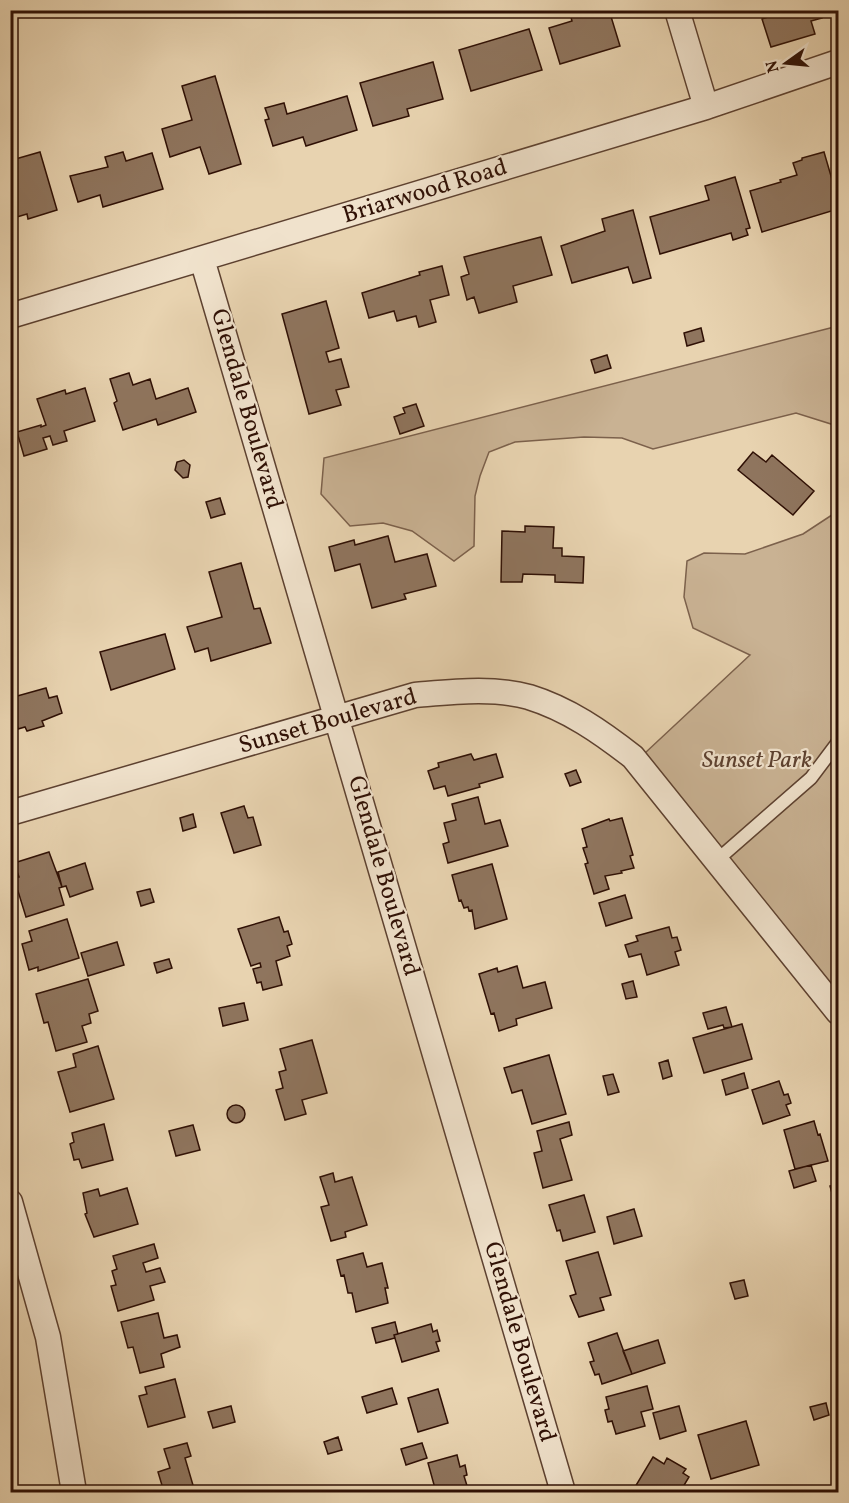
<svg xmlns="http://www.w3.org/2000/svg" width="849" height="1503" font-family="Vollkorn,serif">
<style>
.green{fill:#c9b293;stroke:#7c614c;stroke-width:1.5}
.building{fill:#8f755e;stroke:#2f1005;stroke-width:1.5}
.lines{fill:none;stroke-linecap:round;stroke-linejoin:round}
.lane-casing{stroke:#5d4130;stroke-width:15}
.street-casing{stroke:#5d4130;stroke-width:27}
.lane{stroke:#f0e2cc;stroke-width:12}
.street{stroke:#f0e2cc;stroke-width:24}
.labels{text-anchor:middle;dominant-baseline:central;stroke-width:4.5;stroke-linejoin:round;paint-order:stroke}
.street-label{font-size:24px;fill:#2f1005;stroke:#f0e2cc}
.park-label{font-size:24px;font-style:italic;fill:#5d4130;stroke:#f0e2cc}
</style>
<rect width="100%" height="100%" fill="#e8d3b0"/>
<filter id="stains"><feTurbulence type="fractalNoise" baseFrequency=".00333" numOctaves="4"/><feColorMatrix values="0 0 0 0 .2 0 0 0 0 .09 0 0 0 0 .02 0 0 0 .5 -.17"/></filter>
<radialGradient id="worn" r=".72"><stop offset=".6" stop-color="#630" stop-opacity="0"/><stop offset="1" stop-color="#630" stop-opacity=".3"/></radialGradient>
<!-- green -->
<path class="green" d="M838 326V431L834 425 796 413 653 449 622 438 584 437 515 442 489 452 480 476 475 496 474 546 454 561 412 531 383 523 350 526 321 494 324 458Z
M838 511V994L645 753 750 655 693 628 684 597 687 561 704 553 745 554 803 534Z"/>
<!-- building -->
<path class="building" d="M569 10H609L620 46 560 64 549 28 572 21Z
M770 10H820L822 18 811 21 815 34 771 47 762 19 771 16Z
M529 29 542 70 471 91 459 50Z
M433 62 443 99 407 109 409 116 373 126 360 83Z
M215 76 241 164 209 174 200 147 170 157 162 129 192 120 182 86Z
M347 96 357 130 306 146 303 137 273 146 265 120 269 119 265 108 284 103 287 114Z
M40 152 57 210 28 219 27 214 10 219V174L15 173 12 160Z
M123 152 126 161 152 153 163 189 103 207 100 195 78 202 70 176 108 167 105 157Z
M824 152 838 200V209L762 232 750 191 781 182 780 180 797 175 793 163 802 160V158Z
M735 177 750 228 746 229 748 235 733 240 731 233 660 254 650 217 709 200 705 186Z
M633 210 651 278 633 283 628 267 572 283 561 246 605 231 602 219Z
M541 237 552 275 513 286 517 302 479 313 474 297 467 300 461 277 469 274 464 257Z
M442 266 449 295 430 300 436 322 419 327 416 316 397 321 394 311 369 318 362 293 420 275 419 272Z
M326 301 339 348 326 352 329 362 341 359 349 387 336 390 341 405 309 414 282 314Z
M701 328 704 341 687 346 684 333Z
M607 355 611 368 595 373 591 360Z
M129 373 133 385 150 379 156 399 188 388 196 412 158 425 156 419 123 430 114 403 117 401 110 379Z
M85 388 95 421 64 431 67 441 53 445 50 436 43 438 47 449 24 456 17 432 41 425V427L46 425 37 399 65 390 66 394Z
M416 404 424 426 400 434 394 417 405 413 403 408Z
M753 452 766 462 772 455 814 491 793 515 738 470Z
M184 460 190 465 188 477 183 478 175 470 177 462Z
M220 498 225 514 211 518 206 502Z
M525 526 554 527 553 548H562V556L584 557 583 583 555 582V575L523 574 522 582H501L502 531 525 532Z
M388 536 395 562 427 554 436 586 404 594 406 599 372 608 360 564 335 571 329 547 354 540 355 545Z
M241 563 254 609 260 608 271 643 211 661 208 648 195 652 187 627 222 617 209 572Z
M165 634 175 669 111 690 100 652Z
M46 688 49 698 57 696 62 713 42 721 44 726 27 731 25 727 18 729 10 698Z
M471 754 474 760 496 754 503 777 479 784 480 787 448 796 445 786 434 789 428 771 439 767 438 763Z
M576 770 581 782 570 786 565 774Z
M478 797 485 824 500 820 508 846 448 863 443 844 449 842 444 823 456 820 452 804Z
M244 806 248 818 253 817 261 845 234 853 221 813Z
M193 814 196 827 183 831 180 818Z
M622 818 633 855 630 856 634 868 621 871 622 873 605 876 609 889 594 894 585 864 588 863 583 848 587 847 582 829 609 819 610 821Z
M49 852 62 887 59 888 64 905 26 917 18 891 14 893 10 883 15 880 14 878 19 877 14 863Z
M85 863 93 889 70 897 66 886 62 887 58 872Z
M492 864 507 919 475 929 472 910 469 911 468 907 464 908 461 900 459 901 452 875Z
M150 889 154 902 141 906 137 892Z
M625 895 632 918 606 926 599 903Z
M279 917 284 932 288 931 292 944 287 946 290 956 276 961 282 985 263 990 261 982 257 983 253 969 261 967 260 963 251 966 238 929Z
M67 919 79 958 38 971V967L29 970 22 944 32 941 29 931Z
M669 927 672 938 677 937 681 950 675 952 679 965 647 975 641 954 629 957 625 945 638 941 636 936Z
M117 942 124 965 88 976 81 953Z
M169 959 172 968 157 973 154 963Z
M517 966 523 988 545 982 552 1008 516 1019 517 1025 499 1031 494 1013 491 1014 479 974 497 968 498 972Z
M88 979 98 1011 89 1014 91 1023 82 1026 87 1042 56 1051 48 1022 44 1023 36 994Z
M633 981 637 997 626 999 622 984Z
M244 1003 248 1020 223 1026 219 1008Z
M726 1007 732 1027 724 1028 723 1025 708 1029 703 1013Z
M742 1024 752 1059 704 1073 693 1038Z
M312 1040 327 1093 302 1100 306 1114 285 1120 276 1090 283 1088 279 1072 286 1070 280 1049Z
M98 1046 114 1099 70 1112 58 1072 76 1067 73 1054Z
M549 1055 566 1114 532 1124 522 1090 512 1093 504 1068Z
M668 1060 672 1076 663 1079 659 1063Z
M744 1073 748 1088 726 1095 722 1080Z
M613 1074 619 1092 608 1095 603 1076Z
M779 1081 784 1095 788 1094 791 1103 786 1105 790 1115 763 1124 752 1090Z
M227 1114a9 9 0 1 1 18 0a9 9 0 1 1-18 0Z
M814 1121 818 1135 820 1134 828 1161 795 1169 784 1130Z
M569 1122 572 1135 560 1139 572 1180 543 1188 534 1153 542 1151 537 1131Z
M104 1124 113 1160 82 1168 79 1159 74 1160 70 1144 74 1142 72 1133Z
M193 1125 200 1150 176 1156 169 1131Z
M811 1165 816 1181 794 1188 789 1171Z
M333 1173 335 1182 352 1177 367 1225 345 1232 346 1237 331 1241 321 1207 329 1205 320 1177Z
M838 1184V1215L830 1186Z
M127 1188 138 1224 94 1237 85 1214 87 1213 83 1193 98 1189 100 1196Z
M584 1195 595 1232 563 1241 560 1230 557 1231 549 1205Z
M634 1209 642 1236 614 1244 607 1217Z
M154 1244 158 1258 143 1263 146 1272 160 1268 165 1282 150 1286 154 1300 118 1311 111 1286 116 1285 112 1271 117 1269 113 1256Z
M598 1252 611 1295 600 1298 604 1310 579 1317 570 1296 576 1294 566 1261Z
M363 1253 367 1267 382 1263 388 1288H385L388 1303 356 1312 352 1293H348L344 1275 341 1276 337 1260Z
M744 1280 748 1296 735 1299 730 1283Z
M158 1313 164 1338 177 1335 180 1347 161 1354 164 1367 140 1373 133 1347 128 1348 121 1322Z
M395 1322 398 1334 394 1335 395 1338 376 1343 372 1328Z
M431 1324 433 1332 437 1330 440 1341 436 1342 439 1351 402 1362 394 1335Z
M617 1333 632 1374 602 1384 599 1374 595 1375 590 1362 594 1361 588 1343Z
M658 1340 665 1363 632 1374 623 1351Z
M175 1379 185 1417 148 1427 139 1396 147 1394 145 1387Z
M647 1386 653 1409 641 1412 645 1426 616 1434 612 1421 608 1422 605 1410 609 1409 606 1397Z
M392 1388 397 1404 367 1413 362 1397Z
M438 1389 448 1423 418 1432 408 1398Z
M826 1403 829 1415 814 1420 810 1407Z
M231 1406 235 1422 213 1428 208 1412Z
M679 1406 686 1431 660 1439 653 1413Z
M746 1421 759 1465 711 1479 698 1435Z
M338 1437 342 1450 328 1454 324 1442Z
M187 1443 191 1456 185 1458 195 1492H164L158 1472 170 1468 164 1449Z
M422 1443 427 1458 406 1465 401 1449Z
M457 1455 460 1467 465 1465 467 1475 464 1476 468 1489 454 1492H436L428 1463Z
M653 1457 664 1464 667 1458 686 1469 683 1473 689 1477 680 1492H632Z"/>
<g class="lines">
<defs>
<path id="lane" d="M716 861 811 778 838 742"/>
<path id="street" d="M677 10 706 107
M202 259 563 1492
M10 316 706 107 838 62
M10 813 415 695C452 692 493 687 529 697 568 709 601 732 633 757L838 1012
M10 1202 48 1337 74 1492"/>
</defs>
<!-- lane casing -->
<use href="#lane" class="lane-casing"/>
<!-- street casing -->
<use href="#street" class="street-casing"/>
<!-- lane -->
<use href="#lane" class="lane"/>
<!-- street -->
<use href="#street" class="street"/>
</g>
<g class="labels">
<!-- street labels -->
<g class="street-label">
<text transform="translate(425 192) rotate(-17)">Briarwood Road</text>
<text transform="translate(246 409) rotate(74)">Glendale Boulevard</text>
<text transform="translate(328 722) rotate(-16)">Sunset Boulevard</text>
<text transform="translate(383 876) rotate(74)">Glendale Boulevard</text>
<text transform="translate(519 1342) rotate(74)">Glendale Boulevard</text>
</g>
<!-- park labels -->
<g class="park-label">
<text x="757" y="761">Sunset Park</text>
</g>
</g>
<!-- margin -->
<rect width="849" height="1503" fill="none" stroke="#e8d3b0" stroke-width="36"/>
<rect x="12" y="12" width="825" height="1479" fill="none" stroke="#2f1005" stroke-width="3"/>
<rect x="18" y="18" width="813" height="1467" fill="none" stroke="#2f1005" stroke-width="1.5"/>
<!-- north arrow -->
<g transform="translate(786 63) rotate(255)" stroke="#f0e2cc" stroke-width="4.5" paint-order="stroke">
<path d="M0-4.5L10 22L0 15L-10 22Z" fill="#2f1005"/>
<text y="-9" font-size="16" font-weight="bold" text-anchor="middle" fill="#2f1005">N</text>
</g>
<rect width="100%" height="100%" filter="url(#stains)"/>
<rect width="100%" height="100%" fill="url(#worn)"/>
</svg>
